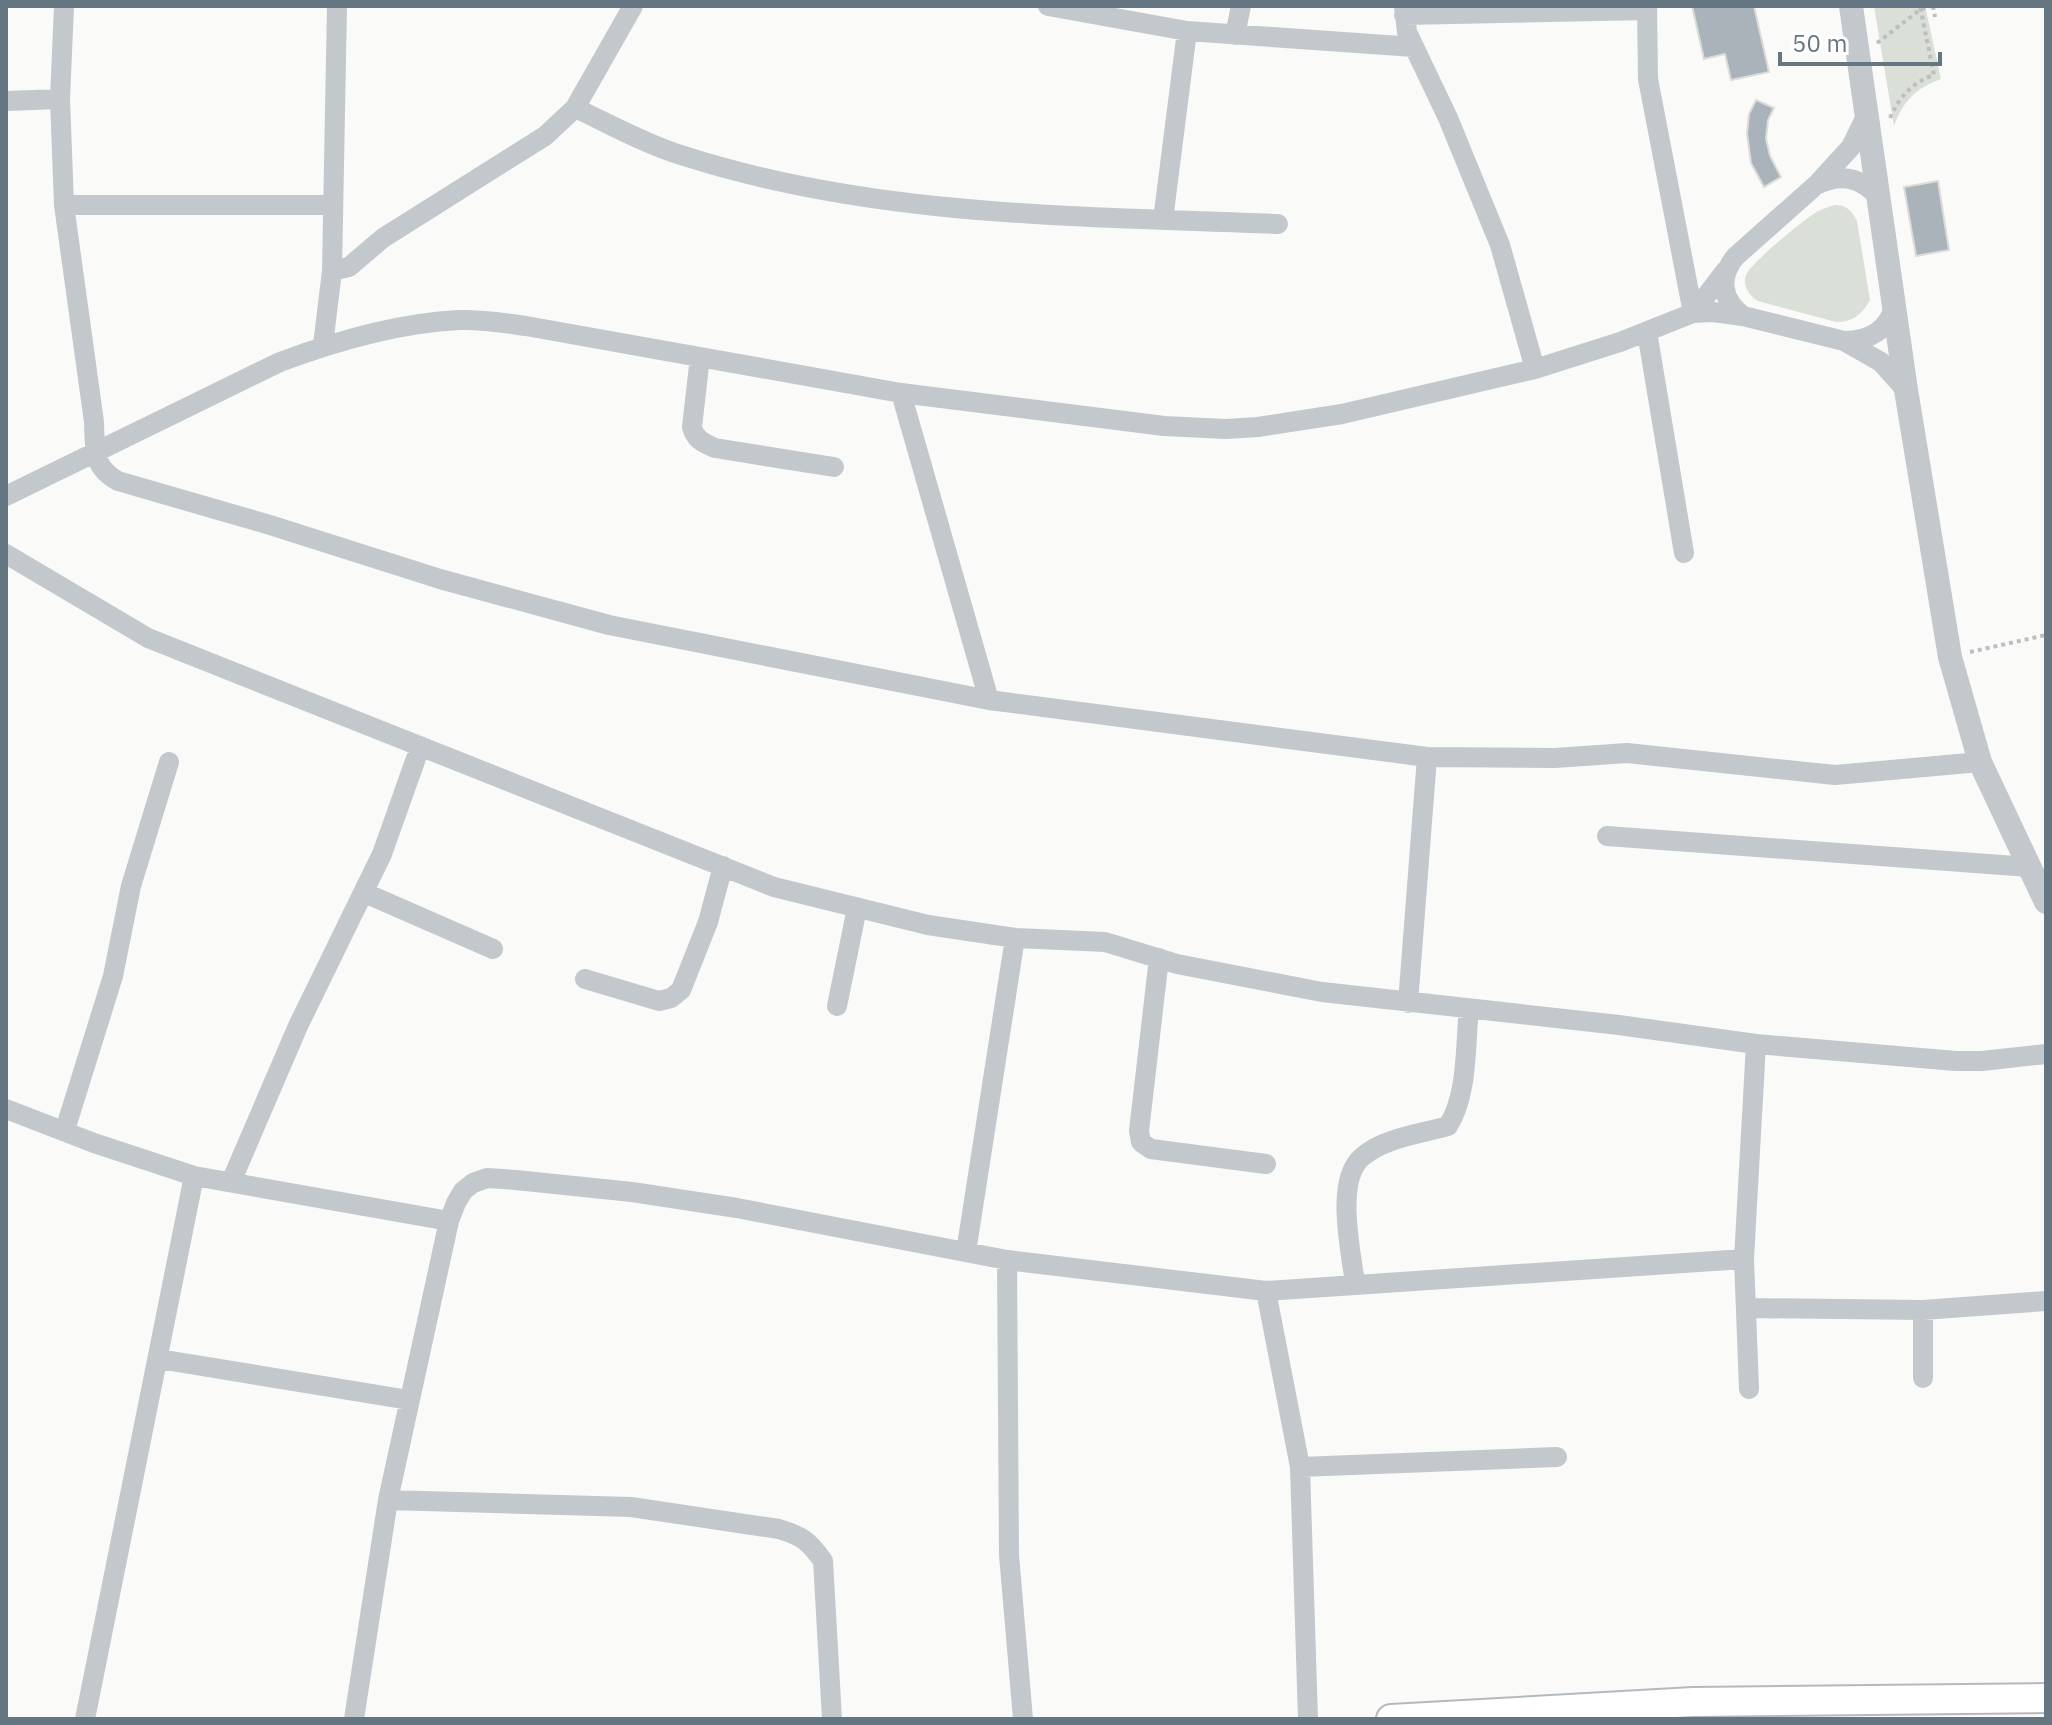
<svg xmlns="http://www.w3.org/2000/svg" width="2052" height="1725" font-family="'IBM Plex Sans',sans-serif">
<style>
.green{fill:#dadfd7}
.building{fill:#aab3b9;stroke:#dcdcda;stroke-width:2}
.lines{fill:none;stroke-linecap:round;stroke-linejoin:round}
.secondary-casing{stroke:#b3babf;stroke-width:32}
.path{stroke:#bbbfc2;stroke-width:4;stroke-dasharray:4 4;stroke-linecap:butt}
.minor{stroke:#c3c8cc;stroke-width:20}
.tertiary{stroke:#c3c8cc;stroke-width:24}
.secondary{stroke:#fff;stroke-width:28}
</style>
<rect width="100%" height="100%" fill="#fafaf8"/>
<!-- green -->
<path class="green" d="M1874 6H1925L1941 79C1916 88 1903 101 1894 126Z
M1835 205C1847 205 1851 210 1857 221L1870 300C1862 315 1852 322 1836 322L1758 301C1750 296 1742 286 1746 275 1751 263 1800 223 1812 215 1819 210 1827 207 1835 205Z"/>
<!-- building -->
<path class="building" d="M1692 6H1754L1769 72 1731 80 1725 54 1704 59Z
M1756 100 1774 108 1768 120 1766 139 1770 156 1781 177 1764 187 1751 163 1747 134 1749 114Z
M1938 181 1949 250 1916 256 1904 187Z"/>
<g class="lines">
<defs>
<path id="secondary" d="M1391 1719 1693 1702 2046 1698"/>
</defs>
<!-- secondary casing -->
<use href="#secondary" class="secondary-casing"/>
<!-- path -->
<path class="path" d="M1933 6 1935 17
M1877 43 1921 9 1931 6
M1890 118C1899 97 1913 82 1934 75L1920 6
M1970 652 2046 635"/>
<!-- minor -->
<path class="minor" d="M64 6 60 99 64 205 94 422C95 448 92 467 118 481L270 525 440 579 609 625 989 700 1427 757 1555 758 1627 753 1835 775 1980 762
M1048 6 1187 31 1414 47
M1404 6 1407 32 1448 118 1500 245 1535 369
M1404 15 1647 10
M1235 35 1241 6
M6 101 60 99
M575 108C610 124 645 144 681 155 872 217 1078 216 1278 224
M1819 182 1851 147 1867 114
M1880 199C1862 177 1841 173 1816 185L1735 257C1718 279 1722 300 1743 316L1844 341C1869 341 1889 330 1895 304
M64 205H332
M1163 220 1187 31
M1726 270 1693 313 1713 312 1743 316
M332 271 349 267 383 238 545 136 575 108 633 6
M1647 332 1684 553
M1844 341 1881 362 1906 390
M323 345 332 271 337 6
M700 357 692 427C695 440 704 443 715 448L834 467
M901 393 989 700
M6 496 280 362C336 341 399 323 459 320 482 319 504 323 526 326L901 393 1164 426 1226 429 1258 427 1342 414 1535 369 1620 342 1693 313 1648 79 1647 6
M6 554 148 638 774 887 928 925 1015 938 1105 942 1177 964 1322 992 1619 1025 1756 1044 1956 1061H1982L2046 1054
M1607 836 2029 867
M365 893 493 949
M1159 958 1139 1131 1141 1142 1151 1149 1266 1164
M585 979 659 1001 671 998 681 990 708 922 723 866
M1408 1003 1427 757
M837 1006 857 908
M6 1109 94 1143 194 1176 449 1221
M65 1130 113 976 131 886 169 762
M231 1182 298 1026 382 854 420 747
M966 1252 1015 938
M1007 1260 1009 1555 1023 1719
M1355 1284C1351 1251 1335 1182 1361 1158 1382 1138 1421 1134 1448 1126 1468 1095 1465 1046 1469 1009
M1266 1291 1300 1467 1308 1719
M1746 1308 1923 1310 2046 1301
M1923 1310V1378
M159 1359 409 1400
M1749 1389 1744 1259 1756 1044
M1300 1467 1557 1457
M388 1500 631 1507 779 1529C802 1536 809 1541 823 1561L832 1719
M85 1719 194 1176
M354 1719 388 1500 449 1221 456 1203 463 1191 473 1183 487 1178 516 1180 632 1192 737 1208 1007 1260 1266 1291 1744 1259"/>
<!-- tertiary -->
<path class="tertiary" d="M1851 6 1906 390 1950 657 1980 762 2046 902"/>
<!-- secondary -->
<use href="#secondary" class="secondary"/>
</g>
<!-- border -->
<rect width="2052" height="1725" fill="none" stroke="#657683" stroke-width="16"/>
<!-- scale -->
<path d="M1780 52v12h160v-12" fill="none" stroke="#657683" stroke-width="4"/>
<text x="1792" y="52" font-size="24" fill="#657683" stroke="#ffffff" stroke-width="6" paint-order="stroke">50 m</text>
</svg>
